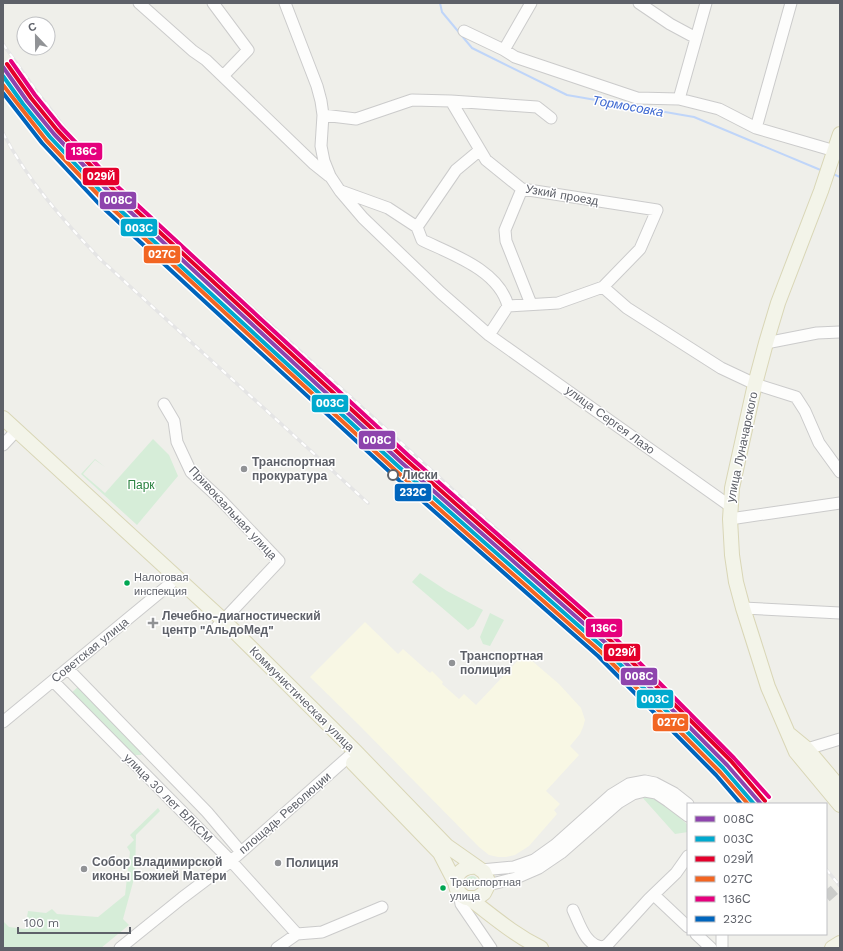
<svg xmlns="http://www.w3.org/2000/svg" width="843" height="951" font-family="'Work Sans',sans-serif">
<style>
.commercial{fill:#f8f7e4}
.green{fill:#d6edd8}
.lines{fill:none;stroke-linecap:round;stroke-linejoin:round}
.stream{stroke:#bfd5f9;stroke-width:2}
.minor-tunnel{stroke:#cbccca;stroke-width:11;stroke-dasharray:11 5.5;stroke-linecap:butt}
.minor-casing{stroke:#cbcbcb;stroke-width:13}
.major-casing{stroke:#d9d6b6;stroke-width:16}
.minor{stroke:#fdfdfc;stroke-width:11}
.major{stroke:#f3f4e9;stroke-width:14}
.rail-casing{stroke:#e5e5e5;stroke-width:3.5}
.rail{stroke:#fff;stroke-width:2;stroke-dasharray:6;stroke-linecap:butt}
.rail-1-casing{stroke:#fff;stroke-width:7}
.rail-2-casing{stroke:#fff;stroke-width:7}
.rail-3-casing{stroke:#fff;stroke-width:7}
.rail-4-casing{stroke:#fff;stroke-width:7}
.rail-5-casing{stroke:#fff;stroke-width:7}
.rail-6-casing{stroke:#fff;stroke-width:7}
.rail-1{stroke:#8e44ad;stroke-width:4}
.rail-2{stroke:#00a9ce;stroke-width:4}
.rail-3{stroke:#e4002b;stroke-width:4}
.rail-4{stroke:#f26522;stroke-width:4}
.rail-5{stroke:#e5007d;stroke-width:4}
.rail-6{stroke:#0065bd;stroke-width:4}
.poi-dot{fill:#919396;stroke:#fff;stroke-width:1.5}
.stop-dot{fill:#fff;stroke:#5e6169;stroke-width:2}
.bus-dot{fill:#00a651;stroke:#fff;stroke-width:1.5}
.labels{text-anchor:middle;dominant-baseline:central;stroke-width:3;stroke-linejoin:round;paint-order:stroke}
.bus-label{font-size:11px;fill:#5e6169;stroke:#fff;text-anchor:start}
.street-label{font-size:12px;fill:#5e6169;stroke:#fff}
.poi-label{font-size:12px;font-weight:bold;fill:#5e6169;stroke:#fff;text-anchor:start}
.stop-label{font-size:12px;font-weight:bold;fill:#5e6169;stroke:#fff;text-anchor:start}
.park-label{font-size:12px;fill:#2a8240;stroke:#fff}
.water-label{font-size:13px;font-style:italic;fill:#3e69d1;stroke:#fff}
.line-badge{stroke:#fff;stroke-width:1.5}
.badge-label{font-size:11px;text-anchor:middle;font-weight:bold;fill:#fff}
</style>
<rect width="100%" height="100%" fill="#efefea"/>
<!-- commercial -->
<path class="commercial" d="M365 622 398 654 403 649 430 673 432 671 443 682 442 684 459 699 464 694 476 705 524 654 559 684 581 708 585 720 583 727 580 734 570 746 579 755 546 791 560 804 554 810 557 814 529 846 515 855 506 857H498L489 855 479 847 358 724 310 677Z"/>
<!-- green -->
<path class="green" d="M153 439 169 455 178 476 137 525 81 474 95 459 105 467 95 460 83 474 105 493Z
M420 573 447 591 483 610 474 626 468 630 412 582Z
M490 613 504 620 490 646 483 644 480 637Z
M80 685 145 751 141 755H136L133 759 69 695Z
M642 797H652L662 802 688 825V832L675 834Z
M158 808 160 811 136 835 135 875 123 919 129 925 101 948H3V921L9 927 25 929 28 911 46 913 52 909 57 914 98 917 125 895 130 852 127 847 134 840 130 835Z
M466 882a6 6 0 1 1 12 0a6 6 0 1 1-12 0Z"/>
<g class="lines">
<!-- stream -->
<path class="stream" d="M440 3 442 12 472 48 567 95 694 117 823 171
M833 174 840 177"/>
<!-- minor-tunnel -->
<path class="minor-tunnel" d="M826 897 840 885"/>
<defs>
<path id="minor" d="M139 3 193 51 206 60 314 164 329 176
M213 3 248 50 223 76
M285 3 317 86 321 101 323 115 321 146 324 161 330 176 340 191 363 218 441 293 489 335 730 506
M639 3 670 24 696 38
M464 31 504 50 515 57 637 98 679 99 719 109 756 128 835 151
M504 50 531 3
M679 99 706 3
M451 101 537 107 551 118
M323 115 356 119 412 100 451 101 486 160 522 189 657 210 640 249 603 287 558 303 508 306
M756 128 791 3
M522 189 505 230 506 241 531 304
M341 191 388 208 417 227 422 240C451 254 499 270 508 306L489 335
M417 227 456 170 480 150
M603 287 627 308 721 368 755 384 796 397 805 411 819 443 840 472
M766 343 817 333 840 332
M164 404 174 421 177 442 191 472 220 499 279 561 217 627
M3 445 17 430
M730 519 840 503
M743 608 840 613
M68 669 207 812 241 852
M53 681 231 861 297 934
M3 722 170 584 177 577
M807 749 840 739
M481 870 514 867 534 860 555 845 611 795 629 784 645 781 655 783 674 793 688 804
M488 885 516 878 539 868 561 853 618 803 633 794 645 791 656 793 668 801 688 816
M459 893 461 904 491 948
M654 895 688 927
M573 910C580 925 586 947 604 947L608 944 649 899 676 873 688 856
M696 934 711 948
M722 934V948
M120 948 182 898 231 861 355 751
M277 948 297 934 322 932 382 907"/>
<path id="major" d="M840 134 821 191 778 303 766 343 755 384 732 488 730 519 732 555 736 582 743 608 768 687 796 752 840 805
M3 418 223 620 355 751 447 846 484 872 488 881 487 887 484 893 477 898H466C447 888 456 864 477 867
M790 735 807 749 840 788
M353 763 440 853 455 882
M470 899C494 917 513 934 541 948
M832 948 840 943"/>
</defs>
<!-- minor casing -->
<use href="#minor" class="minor-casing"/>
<!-- major casing -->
<use href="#major" class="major-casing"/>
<!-- minor -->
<use href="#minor" class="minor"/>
<!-- major -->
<use href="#major" class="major"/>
<defs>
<path id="rail" d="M3 44 35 89 79 146 116 184 611 633 641 662 768 804
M3 133C28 181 63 220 100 259L368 503
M826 869 840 886"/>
</defs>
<!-- rail casing -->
<use href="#rail" class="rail-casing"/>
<!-- rail -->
<use href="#rail" class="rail"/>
<defs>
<path id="rail-1" d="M3 67 27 101 54 134 111 194 402 463 608 645 727 765 761 804"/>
<path id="rail-2" d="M3 76 23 104 50 137 107 198 399 467 605 649 723 768 754 804"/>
<path id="rail-3" d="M7 64 31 98 57 130 114 190 405 459 611 641 731 761 765 801"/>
<path id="rail-4" d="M3 85 46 140 104 201 395 470 601 652 720 772 748 804"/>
<path id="rail-5" d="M11 61 35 95 61 127 118 187 409 456 615 638 734 758 769 797"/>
<path id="rail-6" d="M3 93 42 143 100 205 392 474 598 656 716 775 741 804"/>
</defs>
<!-- rail-1 casing -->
<use href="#rail-1" class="rail-1-casing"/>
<!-- rail-2 casing -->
<use href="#rail-2" class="rail-2-casing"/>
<!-- rail-3 casing -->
<use href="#rail-3" class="rail-3-casing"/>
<!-- rail-4 casing -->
<use href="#rail-4" class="rail-4-casing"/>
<!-- rail-5 casing -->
<use href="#rail-5" class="rail-5-casing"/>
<!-- rail-6 casing -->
<use href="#rail-6" class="rail-6-casing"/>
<!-- rail-1 -->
<use href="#rail-1" class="rail-1"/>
<!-- rail-2 -->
<use href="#rail-2" class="rail-2"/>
<!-- rail-3 -->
<use href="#rail-3" class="rail-3"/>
<!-- rail-4 -->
<use href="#rail-4" class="rail-4"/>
<!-- rail-5 -->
<use href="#rail-5" class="rail-5"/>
<!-- rail-6 -->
<use href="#rail-6" class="rail-6"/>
</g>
<!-- markers -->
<g class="poi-dot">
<circle cx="244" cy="469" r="4"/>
<path d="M151 617h4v4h4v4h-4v4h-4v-4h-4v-4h4z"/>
<circle cx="452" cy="663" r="4"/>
<circle cx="278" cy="863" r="4"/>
<circle cx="84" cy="869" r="4"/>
</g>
<circle class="stop-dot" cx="393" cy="475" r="5"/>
<g class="bus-dot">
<circle cx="127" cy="583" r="3.5"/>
<circle cx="443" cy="888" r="3.5"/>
</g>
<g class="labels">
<!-- bus labels -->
<g class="bus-label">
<text x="134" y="577">Налоговая<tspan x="134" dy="14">инспекция</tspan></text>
<text x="450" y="882">Транспортная<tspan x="450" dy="14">улица</tspan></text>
</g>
<!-- street labels -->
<g class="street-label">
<text transform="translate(562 195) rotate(10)">Узкий проезд</text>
<text transform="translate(610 420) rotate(36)">улица Сергея Лазо</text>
<text transform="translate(742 447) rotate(-78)">улица Луначарского</text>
<text transform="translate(233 513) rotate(47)">Привокзальная улица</text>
<text transform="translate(90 650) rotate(-39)">Советская улица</text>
<text transform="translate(302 699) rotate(45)">Коммунистическая улица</text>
<text transform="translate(168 798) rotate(45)">улица 30 лет ВЛКСМ</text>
<text transform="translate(285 813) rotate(-41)">площадь Революции</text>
</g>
<!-- poi labels -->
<g class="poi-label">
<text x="252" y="462">Транспортная<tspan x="252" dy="14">прокуратура</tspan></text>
<text x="162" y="616">Лечебно-диагностический<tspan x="162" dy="14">центр "АльдоМед"</tspan></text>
<text x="460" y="656">Транспортная<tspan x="460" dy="14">полиция</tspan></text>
<text x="92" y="862">Собор Владимирской<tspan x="92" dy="14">иконы Божией Матери</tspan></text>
<text x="286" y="863">Полиция</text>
</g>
<!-- stop labels -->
<g class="stop-label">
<text x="402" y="475">Лиски</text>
</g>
<!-- park labels -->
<g class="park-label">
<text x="141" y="485">Парк</text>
</g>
<!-- water labels -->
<g class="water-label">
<text transform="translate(628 106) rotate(10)">Тормосовка</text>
</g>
</g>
<g class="line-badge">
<rect x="65" y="142" width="38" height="19" rx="4" fill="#e5007d"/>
<rect x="82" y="167" width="38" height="19" rx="4" fill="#e4002b"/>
<rect x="99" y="191" width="38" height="19" rx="4" fill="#8e44ad"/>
<rect x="120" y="218" width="38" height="19" rx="4" fill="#00a9ce"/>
<rect x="143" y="245" width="38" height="19" rx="4" fill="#f26522"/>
<rect x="311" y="394" width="38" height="19" rx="4" fill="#00a9ce"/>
<rect x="358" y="430" width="38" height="20" rx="4" fill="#8e44ad"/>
<rect x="394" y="483" width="38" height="19" rx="4" fill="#0065bd"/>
<rect x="585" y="618" width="38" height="20" rx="4" fill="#e5007d"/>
<rect x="603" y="643" width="38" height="19" rx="4" fill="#e4002b"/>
<rect x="620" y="667" width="38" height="19" rx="4" fill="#8e44ad"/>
<rect x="636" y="689" width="38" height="20" rx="4" fill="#00a9ce"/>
<rect x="652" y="713" width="37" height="19" rx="4" fill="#f26522"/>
</g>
<g class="badge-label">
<text x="84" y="155">136С</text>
<text x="101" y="180">029Й</text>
<text x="118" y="204">008С</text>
<text x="139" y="232">003С</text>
<text x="162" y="258">027С</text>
<text x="330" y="407">003С</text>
<text x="377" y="444">008С</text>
<text x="413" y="496">232C</text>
<text x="604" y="632">136С</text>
<text x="622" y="656">029Й</text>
<text x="639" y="680">008С</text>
<text x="655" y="703">003С</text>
<text x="671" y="726">027С</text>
</g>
<!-- border -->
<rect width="843" height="951" fill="none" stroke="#5e6169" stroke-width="8"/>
<!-- legend -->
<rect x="687" y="803" width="140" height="132" fill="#ffffff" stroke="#bfc0c3"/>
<rect x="695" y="816" width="20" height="6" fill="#8e44ad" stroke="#bfc0c3"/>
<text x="723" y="823" font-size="12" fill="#5e6169">008С</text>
<rect x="695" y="836" width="20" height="6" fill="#00a9ce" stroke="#bfc0c3"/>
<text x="723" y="843" font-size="12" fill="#5e6169">003С</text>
<rect x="695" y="856" width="20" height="6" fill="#e4002b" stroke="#bfc0c3"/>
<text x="723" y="863" font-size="12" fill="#5e6169">029Й</text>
<rect x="695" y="876" width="20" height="6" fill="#f26522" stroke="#bfc0c3"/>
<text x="723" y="883" font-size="12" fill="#5e6169">027С</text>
<rect x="695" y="896" width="20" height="6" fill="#e5007d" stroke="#bfc0c3"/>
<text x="723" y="903" font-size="12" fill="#5e6169">136С</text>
<rect x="695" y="916" width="20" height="6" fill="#0065bd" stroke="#bfc0c3"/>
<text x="723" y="923" font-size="12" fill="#5e6169">232C</text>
<!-- north arrow -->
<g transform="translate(36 36) rotate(338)"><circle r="19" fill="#ffffff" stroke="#bfc0c3"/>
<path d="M0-3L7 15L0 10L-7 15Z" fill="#919396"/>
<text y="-6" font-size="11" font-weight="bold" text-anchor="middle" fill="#5e6169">С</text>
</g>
<!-- scale -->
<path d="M18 927v6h112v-6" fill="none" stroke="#5e6169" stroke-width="2"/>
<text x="24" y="927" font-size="12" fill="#5e6169" stroke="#ffffff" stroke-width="3" paint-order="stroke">100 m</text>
</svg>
